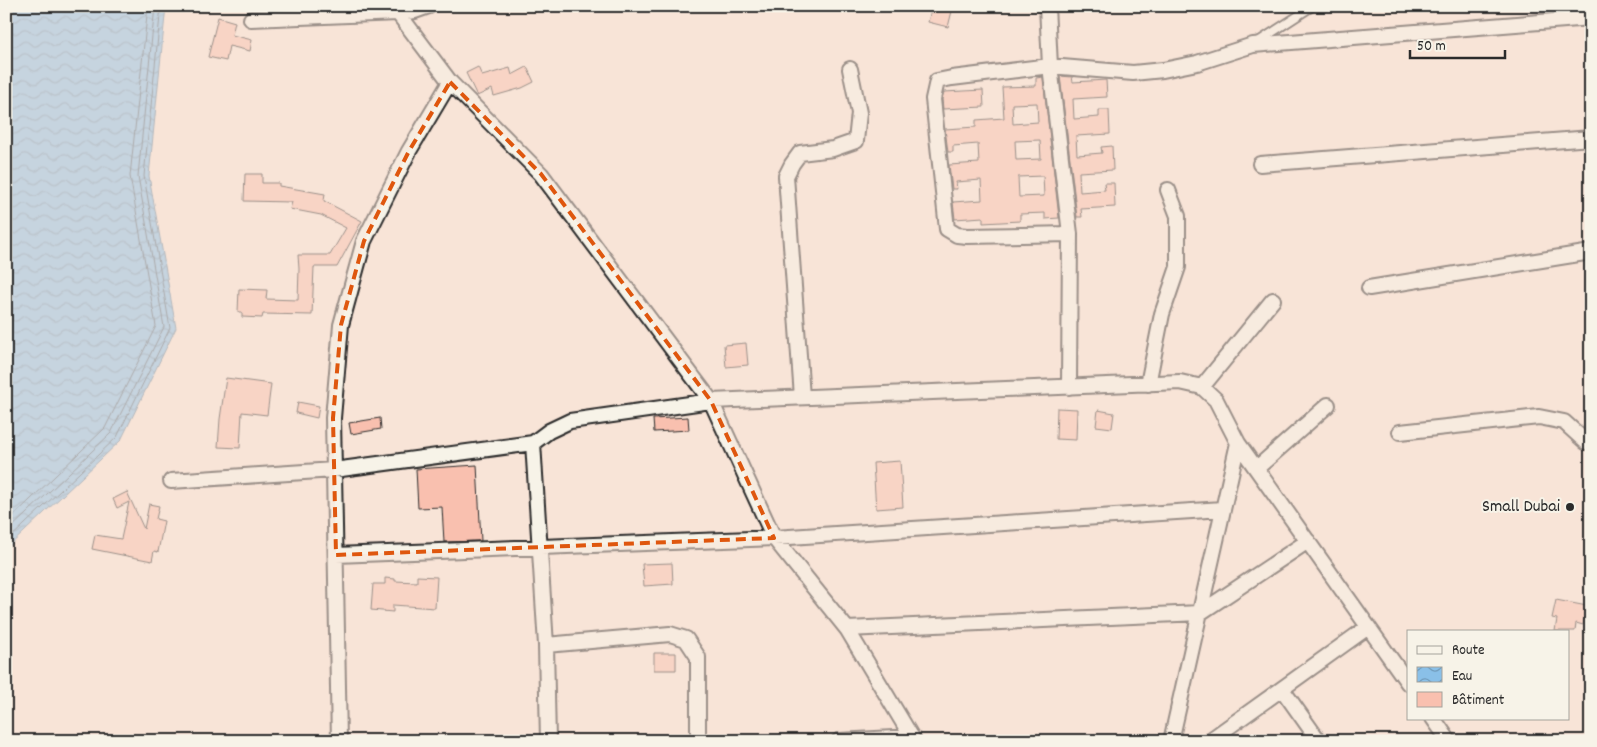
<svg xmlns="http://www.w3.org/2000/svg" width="1597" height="747" font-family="Dekko,sans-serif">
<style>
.water{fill:url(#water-waves);stroke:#64849c}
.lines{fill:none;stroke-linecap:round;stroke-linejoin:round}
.shore{stroke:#516777;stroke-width:1}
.building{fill:#f9c0af;stroke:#2b2b2b;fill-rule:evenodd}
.service-casing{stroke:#2b2b2b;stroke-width:11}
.minor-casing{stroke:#2b2b2b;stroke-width:18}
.service{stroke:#f7f3e8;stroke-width:7}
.minor{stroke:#f7f3e8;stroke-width:14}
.marked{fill:none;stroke:#df570e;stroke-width:4;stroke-dasharray:10 6;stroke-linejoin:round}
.poi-dot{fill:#2b2b2b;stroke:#f7f3e8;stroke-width:2}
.labels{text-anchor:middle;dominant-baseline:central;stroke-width:4;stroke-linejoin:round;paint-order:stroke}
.poi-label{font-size:18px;fill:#2b2b2b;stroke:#f7f3e8;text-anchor:end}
</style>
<defs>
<pattern id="water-waves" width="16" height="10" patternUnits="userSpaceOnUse" patternTransform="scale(1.25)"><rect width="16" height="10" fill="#8ac0e8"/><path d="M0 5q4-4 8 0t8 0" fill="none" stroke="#719cbc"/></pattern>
</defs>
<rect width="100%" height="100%" fill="#f8e4d7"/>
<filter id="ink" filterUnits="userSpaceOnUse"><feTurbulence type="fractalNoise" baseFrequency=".02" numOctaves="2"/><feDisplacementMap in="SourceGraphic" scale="10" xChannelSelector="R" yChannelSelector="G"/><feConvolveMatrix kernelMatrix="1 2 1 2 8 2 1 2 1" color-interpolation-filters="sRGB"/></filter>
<g filter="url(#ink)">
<!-- water -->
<path class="water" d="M6 6H166L149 176 176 328 121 440 6 549Z"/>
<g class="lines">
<!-- shore -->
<path class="shore" d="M6 523 105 428 156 326 130 176 148 6
M6 533 111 433 164 327 138 176 155 6
M6 542 117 437 170 328 144 176 161 6"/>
</g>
<!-- building -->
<path class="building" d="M932 6 952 11 948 27 928 22Z
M218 17 235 22 232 35 252 40 250 51 229 46 226 61 208 57Z
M478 67 482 76 510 68 512 75 527 67 534 82 522 88 494 96 492 89 477 96 466 73Z
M1060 76 1072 77 1073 82 1106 80 1107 97 1073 99 1074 119 1099 117V110H1109L1110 134 1076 136 1077 155 1102 153 1101 147 1112 146 1113 170 1079 172 1080 192 1105 190 1104 183H1114L1115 207 1081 209 1082 217H1077Z
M1043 77 1059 218 1045 219V213L1020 214V221L983 223V217L955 219 953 202 982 200 981 180 956 182 957 189H952L949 165 979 163 978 144 953 146V152H948L945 129 976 127V120L1004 118 1002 87 1036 86V78ZM1037 103 1038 122 1013 124 1012 104ZM1040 140 1041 159 1016 160 1015 141ZM1043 176 1044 196 1019 197 1018 177Z
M983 90 984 107 943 109 942 99 944 92Z
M245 174H262V183H279V186L325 194 324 201 362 221 337 267H314L312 315 263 314 262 318 242 317V312H238L239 289 267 290 266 299 298 300 299 269 298 255H330L346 228 321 215 290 209 292 202 244 201Z
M746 343 748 365 726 367 724 345Z
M226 378 271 384 267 415 242 412 240 448 218 447 220 419Z
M298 402 319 406 317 418 296 413Z
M1057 408 1077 409 1076 440 1056 439Z
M1098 410 1114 413 1112 428 1096 426Z
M688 417 689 430 654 432 653 419Z
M380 418 381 429 351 434 349 423Z
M900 461 903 507 876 509 873 463Z
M477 465 481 541 444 542 442 507 418 508 416 469Z
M127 492 144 529 149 504 159 506 156 519 164 521 158 552 154 551 152 561 92 549 95 535 121 539 129 502 117 508 113 499Z
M672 563 673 584 644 586 642 564Z
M417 576 437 577 435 608 393 605V612L371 610 373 584H385V578L395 579V581L417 582Z
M1556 600 1587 606 1583 625 1576 623 1575 631H1555L1557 619 1552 618Z
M654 653H676V670H654Z"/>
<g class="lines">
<defs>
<path id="service" d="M1259 41 1313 6"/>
<path id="minor" d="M429 6 415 11 398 13 450 82
M1047 6 1050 66 1070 234 1069 387
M251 19 398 13
M1260 164 1591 138
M1070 234 967 236 957 235 947 229 933 99 937 81 952 78 1050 66 1133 73 1163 70 1197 63 1253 45 1591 18
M1369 288 1591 252
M1148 384 1162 314 1178 267V216L1168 190
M1202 387 1273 300
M802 397 786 176 792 164 800 153 833 149 856 141 859 113 850 69
M1400 432 1539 417 1564 422 1586 442 1591 443
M1257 468 1328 405
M171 481 334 470 533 443
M336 555 774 538 1223 509
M847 629 1200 613 1308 541
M546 645 670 634 686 639 698 657V741
M1282 689 1319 741
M1433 718 1449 741
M339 741 333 418 341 325 364 241 409 151 450 82 541 174 711 401 1180 382 1202 387 1216 400 1238 443 1408 683
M548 741 546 645 533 443 549 431 570 421 711 401 774 538 847 629 914 741
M839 741 912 737
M1171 741 1238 443
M1209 741 1368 627"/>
</defs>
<!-- service casing -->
<use href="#service" class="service-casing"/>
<!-- minor casing -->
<use href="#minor" class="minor-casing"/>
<!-- service -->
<use href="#service" class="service"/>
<!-- minor -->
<use href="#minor" class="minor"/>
</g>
</g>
<!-- marked area -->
<path d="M0 0H1597V747H0ZM450 82 541 174 711 401 774 538 336 555 333 418 341 325 364 241 409 151Z" fill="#f8e4d7" fill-opacity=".55" fill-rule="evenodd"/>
<path class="marked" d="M450 82 541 174 711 401 774 538 336 555 333 418 341 325 364 241 409 151Z"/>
<!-- markers -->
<circle class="poi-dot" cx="1570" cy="507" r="5"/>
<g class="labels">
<!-- poi labels -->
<g class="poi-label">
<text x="1560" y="507">Small Dubai</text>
</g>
</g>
<!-- margin -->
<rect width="1597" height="747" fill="none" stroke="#f7f3e8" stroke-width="25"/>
<rect x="12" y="12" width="1572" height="722" fill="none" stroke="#2b2b2b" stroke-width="2" filter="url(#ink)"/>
<!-- legend -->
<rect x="1407" y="630" width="162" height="90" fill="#f7f3e8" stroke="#a5a39c"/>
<rect x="1417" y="646" width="25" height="8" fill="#f7f3e8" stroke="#a5a39c"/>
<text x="1452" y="654" font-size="15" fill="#2b2b2b">Route</text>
<rect x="1417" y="667" width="25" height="15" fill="url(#water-waves)" stroke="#a5a39c"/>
<text x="1452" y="680" font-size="15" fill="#2b2b2b">Eau</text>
<rect x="1417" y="692" width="25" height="15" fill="#f9c0af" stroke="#a5a39c"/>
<text x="1452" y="704" font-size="15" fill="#2b2b2b">Bâtiment</text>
<!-- scale -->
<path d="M1410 50v8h95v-8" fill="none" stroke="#2b2b2b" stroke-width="2.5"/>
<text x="1417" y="50" font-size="15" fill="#2b2b2b" stroke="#f7f3e8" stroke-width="4" paint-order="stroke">50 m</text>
</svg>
